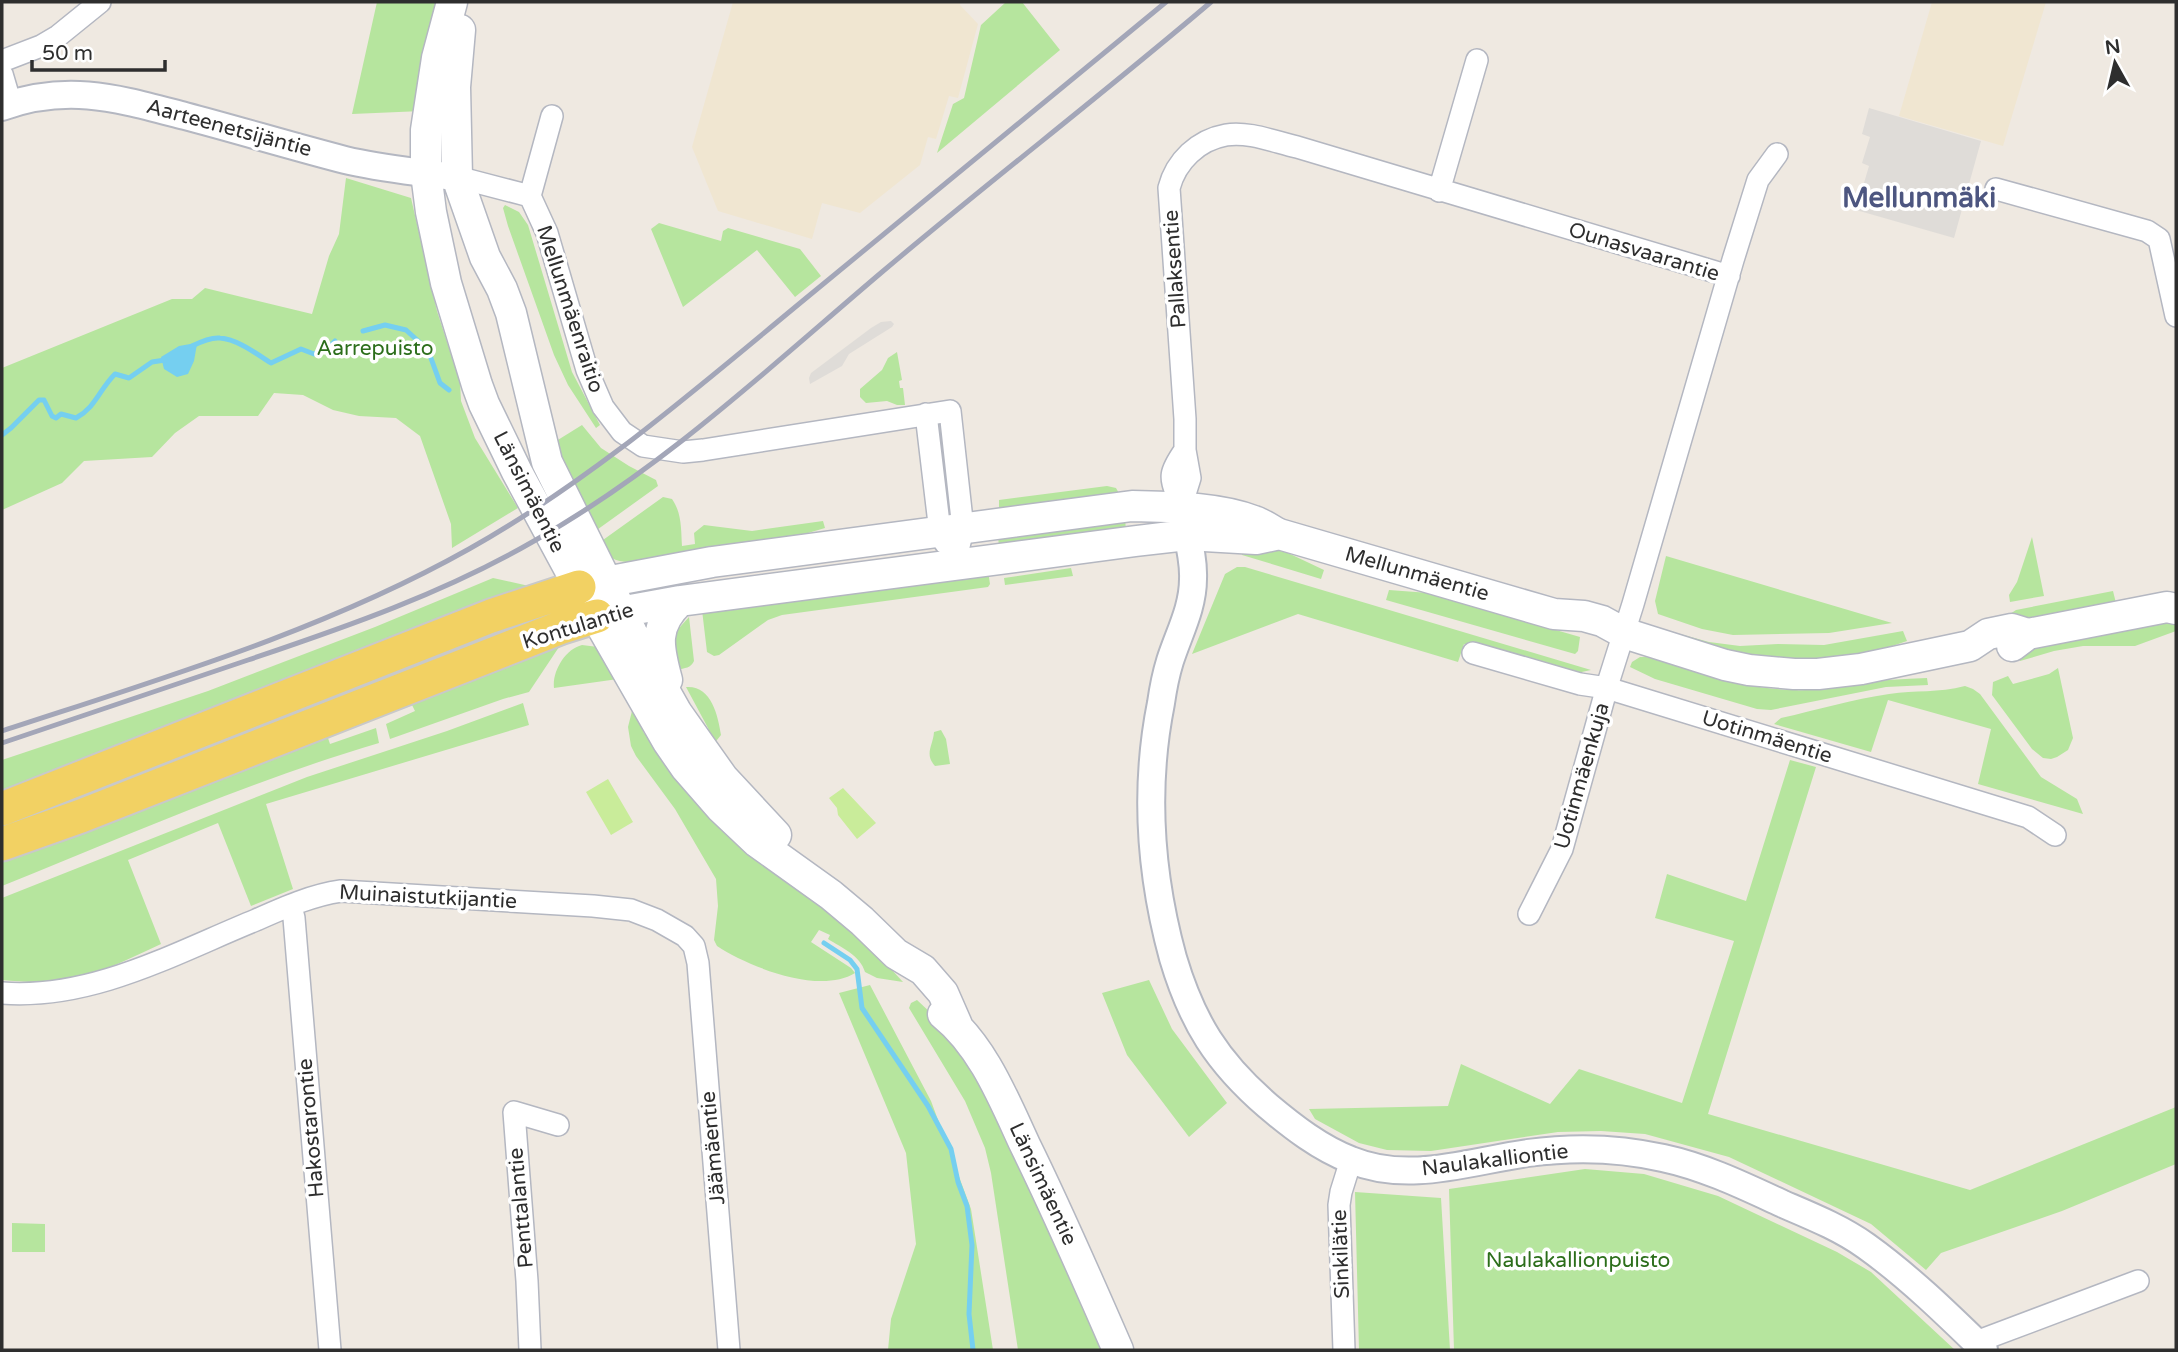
<svg xmlns="http://www.w3.org/2000/svg" width="2178" height="1352" font-family="'Varela Round',sans-serif">
<style>
.education{fill:#f0e6d1}
.green{fill:#b6e59e}
.pitch{fill:#c9ec9a}
.plaza{fill:#dfdcd8}
.water{fill:#75cff0}
.lines{fill:none;stroke-linecap:round;stroke-linejoin:round}
.stream{stroke:#75cff0;stroke-width:5}
.minor-casing{stroke:#b4b7c1;stroke-width:24}
.tertiary-casing{stroke:#b4b7c1;stroke-width:30}
.secondary-casing{stroke:#b4b7c1;stroke-width:33}
.primary-casing{stroke:#c9c9c9;stroke-width:37}
.minor{stroke:#fff;stroke-width:21}
.tertiary{stroke:#fff;stroke-width:26}
.secondary{stroke:#fff;stroke-width:30}
.primary{stroke:#f2d163;stroke-width:33}
.rail{stroke:#a3a6b8;stroke-width:5}
.labels{text-anchor:middle;dominant-baseline:central;stroke-width:7;stroke-linejoin:round;paint-order:stroke}
.street-label{font-size:21px;fill:#2e2e2e;stroke:#fff}
.park-label{font-size:21px;fill:#2c6e1b;stroke:#fff}
.district-label{font-size:28px;font-weight:bold;fill:#4d5680;stroke:#fff}
</style>
<rect width="100%" height="100%" fill="#efe9e1"/>
<!-- education -->
<path class="education" d="M733 2H960V5L978 24 958 98 949 96 936 139 928 137 920 165 860 213 822 203 812 239 718 211 692 147Z
M1932 2H2046L2003 146 1899 116Z"/>
<!-- green -->
<path class="green" d="M377 2H442L422 111 352 114Z
M1006 2H1022L1060 50 937 153 953 104 964 98 981 25Z
M346 178 411 198 437 311 460 382 461 401 475 438 518 508 452 548 451 524 420 436 396 418 359 416 333 410 303 395 274 393 258 416H199L175 433 152 457 84 461 62 483 2 510V368L172 299H192L205 288 312 314 329 256 339 234Z
M505 205 519 212 528 225 572 372 600 425 596 428 568 385 554 355 508 226 503 208Z
M659 223 721 241 723 231 728 228 800 249 821 276 795 297 757 250 683 307 651 229Z
M897 352 902 380 899 381 900 388H903L905 405H897L887 401 866 403 860 397V389L882 370 888 358Z
M582 425 601 448 629 466 656 480 658 486 594 532 553 443Z
M1107 486 1116 488 1121 497 999 513V500Z
M663 497 672 499C682 513 681 530 682 546L695 544 694 533 704 525 752 531 823 521 825 528 791 538 633 562C616 563 608 557 596 545Z
M1125 518 1126 531 999 548 998 535Z
M2032 537 2044 596 2010 602 2009 595 2017 582Z
M1264 547 1288 553 1324 570 1321 579 1242 555 1241 549Z
M1666 556 1892 623 1829 633 1733 635 1702 629 1658 614 1655 601Z
M1237 567H1245L1591 670 1577 673 1464 644 1458 662 1298 614 1192 654 1225 574Z
M1071 568 1073 576 1005 585 1004 578Z
M988 571 990 584 988 587 782 615 768 620 719 655 714 656 707 652 702 610Z
M493 578 529 586 522 590 2 795V760L208 691 375 627Z
M1389 590 1429 593 1580 637 1578 651 1575 654 1386 600Z
M2113 591 2116 603 2041 618 2011 621 2010 614 2016 610Z
M689 617 694 661C691 668 685 668 677 670L668 647 675 624 680 627Z
M2176 619V631L2135 646H2083L2054 651 2020 661 2017 650Z
M1662 629 1709 642 1740 646 1778 644 1824 645 1903 631 1907 641 1869 654 1808 661 1750 657 1661 632Z
M560 643 559 647 529 692 503 699 390 739 386 724 415 711 412 705 438 688Z
M582 645 598 647 618 679 554 688C552 672 565 649 582 645Z
M1640 657H1646C1694 670 1742 689 1793 690 1815 691 1836 686 1857 683 1880 680 1904 679 1927 678L1928 685 1886 687 1771 710 1757 709 1655 679 1630 667 1632 662Z
M2058 668 2073 738 2068 750 2057 757 2051 759 2043 758 2032 749 1992 695 1993 682 2008 676 2013 684 2049 674Z
M375 674 379 683 131 784 127 774Z
M1965 686 1973 689 1980 694 2041 777 2077 799 2083 814 1978 784 1991 729 1888 700 1871 752 1774 724 1781 718C1817 710 1853 699 1889 694 1916 690 1938 693 1965 686Z
M686 687C711 685 718 715 721 735L713 745 708 728Z
M523 703 529 725 266 804 293 889 251 906 218 823 128 860 161 944C130 958 97 976 63 980 42 983 22 982 2 980V898L307 777 447 731Z
M633 707 644 733 868 944 903 982 877 978 865 972C860 955 842 948 828 939L830 935 819 930 811 942 851 968 855 973C819 995 749 967 717 946L714 940 718 906 716 879 675 809 636 756 631 746 628 727Z
M376 728 379 743C250 781 126 836 2 886V856L302 743 328 738 330 744Z
M941 730 946 739 950 764 935 766C924 754 933 746 934 732Z
M1790 760 1816 767 1708 1114 1970 1190 2176 1107V1164L2062 1211 1941 1253 1926 1270 1871 1224 1729 1157 1645 1134 1601 1131 1558 1132 1431 1151 1387 1150 1359 1143 1315 1119 1309 1109 1448 1106 1461 1064 1550 1104 1579 1069 1682 1103 1734 941 1655 918 1667 874 1746 901Z
M1149 980 1172 1029 1227 1103 1189 1137 1127 1055 1102 993Z
M870 985 931 1101 971 1209 993 1350H888L891 1319 916 1244 906 1153 839 993Z
M917 1000 933 1015 971 1065 1106 1350H1018L991 1173 985 1148 965 1101 909 1008 911 1003Z
M1585 1169 1644 1174 1718 1196 1837 1252 1871 1272 1955 1350H1454L1449 1189Z
M1355 1192 1441 1198 1450 1350H1359Z
M12 1223 45 1224V1252H12Z"/>
<!-- pitch -->
<path class="pitch" d="M608 779 633 822 611 835 586 792Z
M843 788 876 823 857 839 838 815 837 808 829 798Z"/>
<!-- plaza -->
<path class="plaza" d="M1869 108 1981 141 1954 238 1856 210 1869 166 1862 163 1870 137 1862 134Z
M891 321 894 324 892 327 849 354 842 366 810 384 809 378 811 373 871 328 881 322Z"/>
<!-- water -->
<path class="water" d="M196 343 197 344 194 361 188 374 177 377 164 369 161 357 179 346Z"/>
<g class="lines">
<!-- stream -->
<path class="stream" d="M363 331 385 325 406 330 428 350 440 383 449 390
M192 346C200 342 211 337 220 338 237 339 257 354 271 363L301 349 314 354 329 347 335 341
M2 435 11 428 39 400H44L52 416 56 418 61 414 76 418C96 407 99 390 115 374L129 378 152 362 165 360
M824 943 850 960 857 969 862 1008 928 1106 951 1149 958 1182 967 1206 972 1245 969 1314 973 1350"/>
<defs>
<path id="minor" d="M2 61 41 46 58 36 100 2
M2 74 7 91 2 105
M457 177 530 196
M1996 189 2147 231 2159 239 2176 316
M1439 191 1477 60
M530 196 547 233 587 370 603 407 622 432 643 446 683 452 703 450 950 411 963 529 955 564
M530 196 552 116
M926 414 940 532 945 543
M1181 507 1190 478 1185 450V419L1169 188C1176 161 1198 140 1226 135 1248 131 1275 142 1297 147L1729 276
M1181 507C1171 477 1166 477 1185 450
M1473 653 1580 684 1607 688 2028 817 2055 835
M291 906 294 918 330 1350
M1529 914 1562 849 1609 680 1633 604 1733 260 1758 180 1777 154
M2 993C92 1000 175 953 256 920 283 908 312 895 341 891L593 906 631 910 657 920 685 936 694 946 698 963 729 1350
M1976 1342 2138 1281
M530 1350 527 1281 514 1112 558 1125
M1344 1350 1339 1205 1341 1192 1351 1160"/>
<path id="tertiary" d="M2 107C69 83 119 99 185 116 238 130 291 146 345 160 378 168 411 171 445 176
M1183 515C1187 536 1194 557 1193 579 1193 608 1179 633 1170 661 1166 674 1163 689 1161 703 1144 788 1150 874 1173 958 1192 1022 1217 1062 1268 1106 1293 1127 1320 1148 1351 1160 1409 1184 1470 1161 1528 1153 1572 1147 1619 1148 1663 1158 1705 1167 1744 1186 1783 1204 1811 1216 1841 1228 1866 1246 1908 1276 1947 1314 1984 1350"/>
<path id="secondary" d="M452 2 437 58 426 130V173L431 212 446 283 477 385 484 404 517 472 579 587 668 742 686 768 720 807 757 842 831 895 862 921 896 954 923 970 943 993 957 1025
M460 30 455 87 457 177 485 257 502 289 511 313 547 462 632 633 677 713 723 778 776 835
M579 587 712 562 1132 506C1170 507 1219 507 1254 521 1263 524 1271 530 1279 534L1554 614 1584 616 1602 621 1624 633 1725 665 1749 670 1794 674H1818L1861 669 1970 646 1988 634 2012 629 2028 634
M603 615 680 601 1136 541 1187 535 1256 539 1275 535
M2012 646 2028 634 2167 607 2176 609
M667 680C658 647 653 626 680 601
M943 1014C983 1046 1004 1100 1025 1145 1058 1212 1088 1281 1118 1350"/>
<path id="primary" d="M2 809 491 616 579 587
M2 844 81 816 562 627 597 616"/>
</defs>
<!-- minor casing -->
<use href="#minor" class="minor-casing"/>
<!-- tertiary casing -->
<use href="#tertiary" class="tertiary-casing"/>
<!-- secondary casing -->
<use href="#secondary" class="secondary-casing"/>
<!-- primary casing -->
<use href="#primary" class="primary-casing"/>
<!-- minor -->
<use href="#minor" class="minor"/>
<!-- tertiary -->
<use href="#tertiary" class="tertiary"/>
<!-- secondary -->
<use href="#secondary" class="secondary"/>
<!-- primary -->
<use href="#primary" class="primary"/>
<!-- rail -->
<path class="rail" d="M2 731C160 679 323 631 469 549 592 480 697 388 805 299 925 199 1046 101 1166 2
M2 743C84 715 166 688 248 660 346 627 444 593 534 541 662 469 771 366 882 272 991 180 1103 94 1211 2"/>
</g>
<g class="labels">
<!-- street labels -->
<g class="street-label">
<text transform="translate(229 128) rotate(15)">Aarteenetsijäntie</text>
<text transform="translate(1644 252) rotate(17)">Ounasvaarantie</text>
<text transform="translate(1175 269) rotate(-94)">Pallaksentie</text>
<text transform="translate(570 309) rotate(72)">Mellunmäenraitio</text>
<text transform="translate(529 492) rotate(63)">Länsimäentie</text>
<text transform="translate(1417 574) rotate(16)">Mellunmäentie</text>
<text transform="translate(578 626) rotate(-17)">Kontulantie</text>
<text transform="translate(1767 737) rotate(17)">Uotinmäentie</text>
<text transform="translate(1582 776) rotate(-74)">Uotinmäenkuja</text>
<text transform="translate(428 897) rotate(3)">Muinaistutkijantie</text>
<text transform="translate(311 1128) rotate(-95)">Hakostarontie</text>
<text transform="translate(713 1148) rotate(-95)">Jäämäentie</text>
<text transform="translate(1495 1160) rotate(-7)">Naulakalliontie</text>
<text transform="translate(1043 1184) rotate(65)">Länsimäentie</text>
<text transform="translate(521 1208) rotate(-95)">Penttalantie</text>
<text transform="translate(1341 1254) rotate(-92)">Sinkilätie</text>
</g>
<!-- park labels -->
<g class="park-label">
<text x="375" y="348">Aarrepuisto</text>
<text x="1578" y="1260">Naulakallionpuisto</text>
</g>
<!-- district labels -->
<g class="district-label">
<text x="1919" y="198">Mellunmäki</text>
</g>
</g>
<!-- border -->
<rect width="2178" height="1352" fill="none" stroke="#2e2e2e" stroke-width="7"/>
<!-- north arrow -->
<g transform="translate(2115 63) rotate(352)" stroke="#ffffff" stroke-width="5" paint-order="stroke">
<path d="M0-5L12 26L0 18L-12 26Z" fill="#2e2e2e"/>
<text y="-10" font-size="19" font-weight="bold" text-anchor="middle" fill="#2e2e2e">N</text>
</g>
<!-- scale -->
<path d="M32 60v10h133v-10" fill="none" stroke="#2e2e2e" stroke-width="3.5"/>
<text x="42" y="60" font-size="21" fill="#2e2e2e" stroke="#ffffff" stroke-width="5" paint-order="stroke">50 m</text>
</svg>
